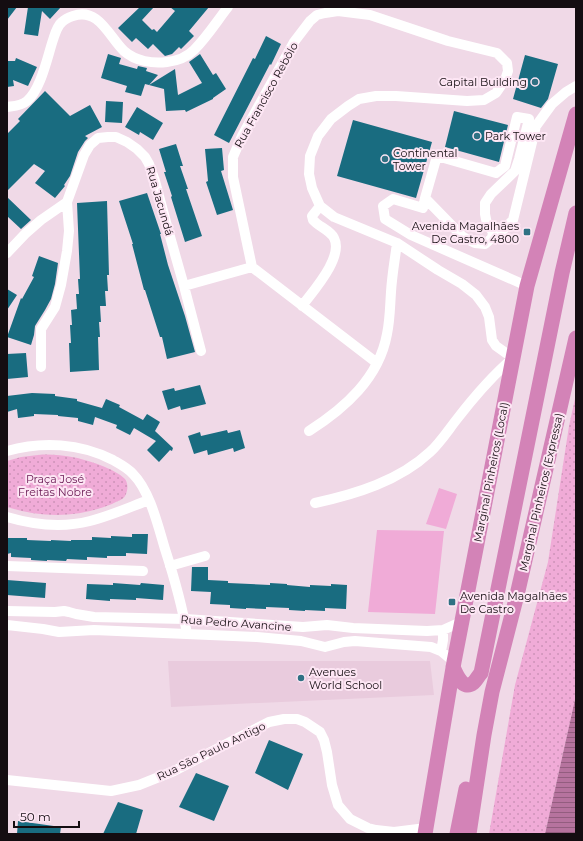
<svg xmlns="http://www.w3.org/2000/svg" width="583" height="841" font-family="Montserrat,sans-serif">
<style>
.built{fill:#e9cbdd}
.park{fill:url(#park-dots)}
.pitch{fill:#f0abd7}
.water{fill:url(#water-rules)}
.building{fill:#196c80}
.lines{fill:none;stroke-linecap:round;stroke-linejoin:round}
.minor{stroke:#fff;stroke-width:10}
.highway{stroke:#d383b7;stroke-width:15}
.poi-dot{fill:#2f7183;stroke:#fde6f4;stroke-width:1.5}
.labels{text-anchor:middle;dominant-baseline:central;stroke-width:4;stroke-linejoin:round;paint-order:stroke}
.poi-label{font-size:11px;fill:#140d11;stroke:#fde6f4;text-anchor:start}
.street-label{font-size:11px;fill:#140d11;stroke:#fde6f4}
.park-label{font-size:11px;fill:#681752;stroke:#fde6f4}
</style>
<defs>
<pattern id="park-dots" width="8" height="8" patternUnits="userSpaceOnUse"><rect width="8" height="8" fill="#f0abd7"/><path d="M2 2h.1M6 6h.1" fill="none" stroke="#cd92b8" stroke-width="1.8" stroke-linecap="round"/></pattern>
<pattern id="water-rules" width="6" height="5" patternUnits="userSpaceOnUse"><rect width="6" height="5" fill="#b6739e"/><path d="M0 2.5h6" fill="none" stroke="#935d7f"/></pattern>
</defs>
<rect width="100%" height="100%" fill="#f0d9e7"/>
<!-- built -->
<path class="built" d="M168 661H430L434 695 171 707Z"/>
<!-- park -->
<path class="park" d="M576 394V695L545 834H489L515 685 548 562 569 426Z
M38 455C49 454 61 455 72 457 85 459 116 469 125 479 128 483 128 489 126 494 124 500 117 501 112 504 78 518 42 518 7 507V461L21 457Z"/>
<!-- pitch -->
<path class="pitch" d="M439 488 457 494 446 529 426 524Z
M377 530 444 531 435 614 368 612Z"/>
<!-- water -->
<path class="water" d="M576 695V834H545Z"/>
<!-- building -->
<path class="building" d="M7 7H17L7 20Z
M28 7H61L50 19 42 11 38 36 24 34Z
M140 7H154L142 20 152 30 154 29 157 32 175 11 170 7H209L189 31 194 36 181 49 179 47 172 54 165 56 153 44 148 49 136 38 132 42 118 28Z
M266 36 281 44 271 65 270 64 229 143 214 135 253 58 255 59Z
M108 54 121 58 119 64 137 69 138 66 147 68 146 71 158 75 149 85 145 84 141 96 125 92 127 86 101 78Z
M200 54 213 75 216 73 226 89 213 98V99L186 112 185 110 166 111 164 89 149 85 175 69 178 95 202 83 189 62Z
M525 55 558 64 548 99 541 108 513 99Z
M16 58 37 67 28 86 13 80 14 86 7 87V61H15Z
M45 91 70 116 90 105 102 127 85 136 88 138 85 141 78 152 70 176 64 185 65 186 55 198 35 183 45 171 34 164 7 191V134L20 121 18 119Z
M106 101 123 102 122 123 105 122Z
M137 107 163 123 153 140 140 132 139 135 125 127Z
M454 111 508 125 499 162 445 147Z
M353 120 432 142 416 198 337 176Z
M176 144 183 166H180L188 189H186L202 236 185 242 171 197 172 196 164 172H166L159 149Z
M222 148 224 170 221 171 233 210 217 215 206 182 208 181 205 149Z
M147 193 161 234H160L168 265 185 316 195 352 167 359 162 337H160L145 290H144L132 244H133L119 201Z
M7 197 31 220 21 229 7 216Z
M107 201 109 275H107L108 291H105L106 306H100L101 322H99L100 337H98L99 370 70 372 69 343H71L70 325H72L71 310 77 309 76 294H79L78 279H80L77 203Z
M39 256 58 263 55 284 51 299 45 310 35 326 34 335 31 345 7 337 21 298 22 299 34 277 32 276Z
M7 289 17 295 7 310Z
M26 353 28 377 7 379V354Z
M200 385 206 404 181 410 180 406 168 410 162 391 174 388 175 391Z
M32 393 55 394V396L77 399V401L102 408 106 399 120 405 119 407 143 420 147 414 160 422 155 431 173 448 172 451 170 450 159 462 147 450 156 441 134 428 130 435 116 428 117 425 95 417 93 425 78 421V418L58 416V415L34 414V416L18 418 17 409 7 412V396Z
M227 430 228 433 240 430 245 448 234 452 233 448 208 455 207 450 194 454 188 436 200 432 201 436Z
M132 534H148L147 554 126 553V556H107V558L87 557V560L67 559 66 561 47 560V561L31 560V558L11 557V553L7 554V538H27V540L51 541V540L71 541V540H92V537L111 538V536L132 537Z
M192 567H208V580L228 581V583L270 585V583L287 584V585L310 587V585L331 586V584L347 585 346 609 325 608V611L305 610V611L289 610V608L266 607V609L246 608V609L230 608V605L210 604 211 592 191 591Z
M7 580 46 583 45 598 7 595Z
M113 583 140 585 141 583 164 585 163 600 136 598V600L110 599V601L86 599 87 584 113 585Z
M269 740 303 754 288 790 255 773Z
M196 773 229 786 214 821 179 807Z
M118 802 143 810 136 834H103Z
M18 821 61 827 60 834H17Z"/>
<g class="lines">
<!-- minor -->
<path class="minor" d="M7 107C14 106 21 106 27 101 41 89 47 58 53 40 55 34 57 26 62 22 65 19 70 17 73 16 99 7 109 37 124 51 135 61 153 64 167 62 176 61 187 57 194 50 207 37 217 21 228 7
M496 173 505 166 517 117 529 119 519 159 515 171 491 194 485 203V214L487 224 493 232 502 231 513 220 536 126 552 104 566 92 576 86
M425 198 423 208 393 199 383 206 385 219 411 235 527 286
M493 232 492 238 485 244 475 243 463 237 425 198 437 156 496 173
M7 253 25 234 41 220 67 202 84 155 90 145 98 138 108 137H116L127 142 137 149 145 157 149 164 155 181 169 233 184 286 201 351
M184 286 252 267
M302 306C313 291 344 257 334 238 330 230 319 227 313 220L312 216 320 206
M41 367V329L55 307 61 285 67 251 69 231 67 202
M309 431C345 408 379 378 387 334 390 320 390 306 391 292 392 275 395 259 397 243
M7 451C42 441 80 443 113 460 120 464 128 468 133 474 150 491 158 526 165 549 174 577 182 605 187 634
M315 503C356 494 399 481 430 452 440 443 449 429 457 419 474 397 492 376 513 358L496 346 492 340 489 317 485 307 476 295 462 284 438 270 397 243 334 217 320 206 312 188 309 174 310 156 318 136 331 119 348 106 359 99 376 96H396L467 101 484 100 496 93 505 80 508 71 507 63 497 53 448 41 370 15 338 11 325 13 317 15 310 21 294 42 242 136 233 157V177L252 267 377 363
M7 517C34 525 63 528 90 521 110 516 130 507 149 500
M7 566 143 571
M170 566 205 556
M7 611 55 612 64 611 69 612 76 614 94 617 185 619 303 627 327 625 353 628 427 631 443 630 463 621
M7 625 43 629 59 632 94 630 257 637 301 641 325 647 344 642 355 641 431 647 441 651 454 662
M441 651 443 640V630
M7 780 111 791 139 785 174 771 269 722 284 719H297L305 722 320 732 324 740 327 752 332 785 338 805 350 819 368 828 376 830 394 832 426 828"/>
<!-- highway -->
<path class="highway" d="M453 667C456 674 463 691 473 683 476 681 478 676 481 673L562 273 576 213
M425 834 454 662 527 286 576 114
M457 834 466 789
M469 834 484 735 492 692 517 595 576 338"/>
</g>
<!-- markers -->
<g class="poi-dot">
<circle cx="535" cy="82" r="4"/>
<circle cx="477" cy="136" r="4"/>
<circle cx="385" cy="159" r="4"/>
<rect x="523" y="228" width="8" height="8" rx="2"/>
<rect x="448" y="598" width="8" height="8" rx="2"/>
<circle cx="301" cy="678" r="4"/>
</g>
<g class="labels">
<!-- poi labels -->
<g class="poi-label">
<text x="527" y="82" text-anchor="end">Capital Building</text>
<text x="485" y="136">Park Tower</text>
<text x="393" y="153">Continental<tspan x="393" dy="13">Tower</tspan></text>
<text x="519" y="226" text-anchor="end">Avenida Magalhães<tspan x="519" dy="13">De Castro, 4800</tspan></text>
<text x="460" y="596">Avenida Magalhães<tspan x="460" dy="13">De Castro</tspan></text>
<text x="309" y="672">Avenues<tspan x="309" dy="13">World School</tspan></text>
</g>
<!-- street labels -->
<g class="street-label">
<text transform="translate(266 95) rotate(-61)">Rua Francisco Rebôlo</text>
<text transform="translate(160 201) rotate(74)">Rua Jacundá</text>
<text transform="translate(491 472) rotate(-79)">Marginal Pinheiros (Local)</text>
<text transform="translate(541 492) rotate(-77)">Marginal Pinheiros (Expressa)</text>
<text transform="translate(236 623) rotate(4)">Rua Pedro Avancine</text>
<text transform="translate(211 751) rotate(-26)">Rua São Paulo Antigo</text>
</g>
<!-- park labels -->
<g class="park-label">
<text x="55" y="479">Praça José<tspan x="55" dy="13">Freitas Nobre</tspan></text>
</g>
</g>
<!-- border -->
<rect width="583" height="841" fill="none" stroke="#140d11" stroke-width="16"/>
<!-- scale -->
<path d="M14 821v6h65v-6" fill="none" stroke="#140d11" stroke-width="2"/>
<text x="20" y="821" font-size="12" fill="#140d11" stroke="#fde6f4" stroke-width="3" paint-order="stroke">50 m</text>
</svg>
